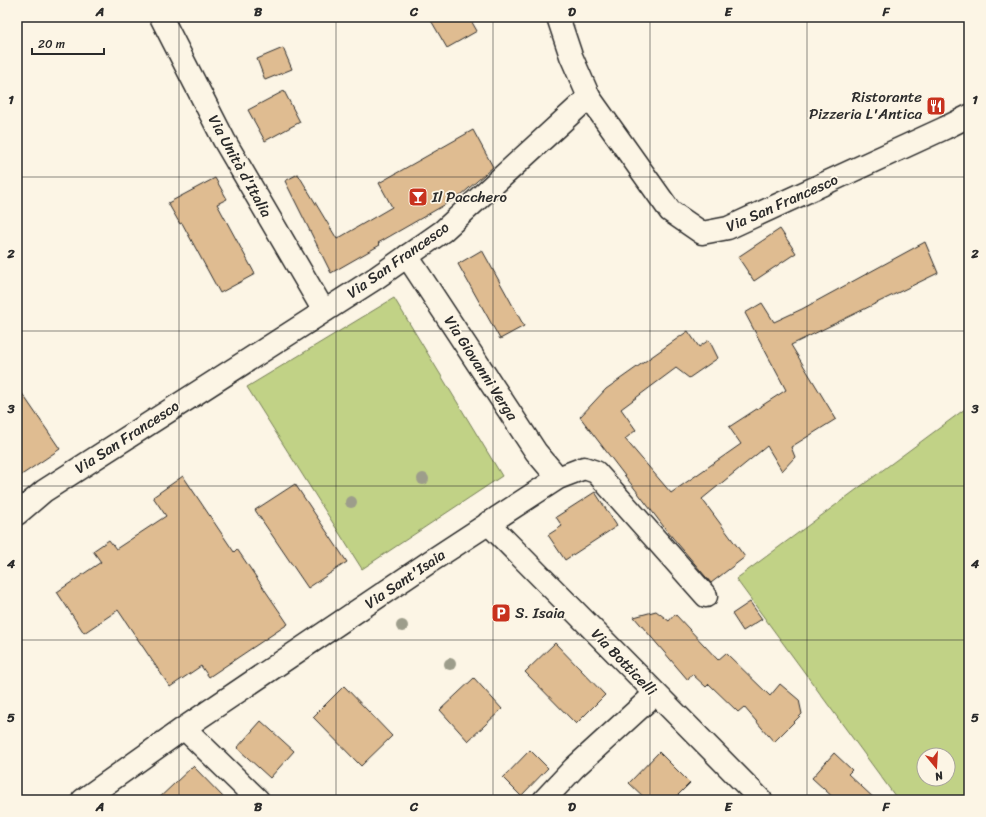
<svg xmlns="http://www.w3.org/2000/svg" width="986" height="817" font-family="Sriracha,sans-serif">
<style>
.green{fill:#c1d286;stroke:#767e58;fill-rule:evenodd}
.building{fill:#dfbc91;stroke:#2b2b2b}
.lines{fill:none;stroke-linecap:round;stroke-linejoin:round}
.street-casing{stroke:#2b2b2b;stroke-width:25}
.secondary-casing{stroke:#2b2b2b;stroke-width:25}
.street{stroke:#fcf5e5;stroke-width:22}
.secondary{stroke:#fcf5e5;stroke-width:22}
.tree{fill:#9d9d8b}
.grid{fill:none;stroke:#2b2b2b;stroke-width:1;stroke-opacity:0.55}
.labels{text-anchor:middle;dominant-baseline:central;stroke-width:3.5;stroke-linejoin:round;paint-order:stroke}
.poi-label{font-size:15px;fill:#2b2b2b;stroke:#fcf5e5;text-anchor:start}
.street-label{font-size:15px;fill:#2b2b2b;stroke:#fcf5e5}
.neatline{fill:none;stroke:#2b2b2b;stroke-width:1.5}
.grid-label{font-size:13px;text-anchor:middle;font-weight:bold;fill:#2b2b2b}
</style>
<rect width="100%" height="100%" fill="#fcf5e5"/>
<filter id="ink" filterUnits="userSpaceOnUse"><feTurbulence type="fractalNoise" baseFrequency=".025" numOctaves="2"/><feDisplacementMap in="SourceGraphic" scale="8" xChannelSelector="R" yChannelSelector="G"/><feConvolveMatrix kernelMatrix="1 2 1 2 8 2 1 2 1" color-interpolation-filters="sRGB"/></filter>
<g filter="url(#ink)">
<!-- green -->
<path class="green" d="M394 298 502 476 362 569 247 387Z
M969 406V800H898L736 579ZM924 755H948V779H924Z"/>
<!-- building -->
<path class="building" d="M429 17H469L477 31 447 48Z
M283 48 292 69 265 80 257 59Z
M284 91 300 122 265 141 248 110Z
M473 130 493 167 460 196 378 243 380 245 331 273 285 181 298 174 337 239 392 207 379 183Z
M215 178 227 199 217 204 255 274 220 293 182 223 180 224 168 203Z
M780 229 796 253 754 281 738 257Z
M925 242 938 273 791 345 836 419 791 447 795 457 782 471 767 446 702 499 745 557 711 583 667 531 580 417 606 389 688 331 699 347 709 340 718 358 689 378 676 368 621 409 636 430 625 439 671 493 741 444 729 427 786 390 745 313 762 303 774 322 802 309Z
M482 250 524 326 500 339 458 264Z
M17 386 60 449 17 478Z
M183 476 234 552 237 549 288 624 209 677 201 666 170 687 118 610 84 633 57 592 101 562 93 551 109 540 116 549 166 516 153 497Z
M295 484 347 562 308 588 255 510Z
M595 492 617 526 565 560 548 535 562 526 556 517Z
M750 602 762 619 743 631 732 614Z
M656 611 669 621 675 614 718 660 726 653 770 696 780 684 799 700 802 714 774 742 744 707 738 712 709 684 706 687 692 674 688 680 634 617Z
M555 643 605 695 576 724 525 672Z
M474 678 502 709 468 741 440 710Z
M344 686 392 736 361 766 313 717Z
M261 721 294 751 270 778 237 748Z
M530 750 548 768 521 796 503 778Z
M659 752 690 783 673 800H647L629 783Z
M834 753 852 770 848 774 876 800H836L812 778Z
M193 766 226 800H157Z"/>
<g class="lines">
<defs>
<path id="street" d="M161 17 224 140 324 311
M558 17 571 56 589 97
M407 256 536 452 558 478
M488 523 761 800
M184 728 258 800
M83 800 184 728 431 561 558 478 584 468 596 472 706 596
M544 800 574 768 655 694"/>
<path id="secondary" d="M17 514 44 491 376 278 443 231 589 97 670 211 702 233 728 228 945 128 969 116"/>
</defs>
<!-- street casing -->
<use href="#street" class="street-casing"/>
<!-- secondary casing -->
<use href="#secondary" class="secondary-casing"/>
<!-- street -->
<use href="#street" class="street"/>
<!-- secondary -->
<use href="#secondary" class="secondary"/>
</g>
<!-- trees -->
<g class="tree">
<circle cx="423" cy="479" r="6"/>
<circle cx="351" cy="502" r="6"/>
<circle cx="402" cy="626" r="6"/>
<circle cx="450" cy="664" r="6"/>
</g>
</g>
<!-- grid -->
<path class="grid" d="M179 17V800M336 17V800M493 17V800M650 17V800M807 17V800M17 177H969M17 331H969M17 486H969M17 640H969"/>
<!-- icons -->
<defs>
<symbol id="restaurant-square" viewBox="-11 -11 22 22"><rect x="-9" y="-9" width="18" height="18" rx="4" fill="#c8321e" stroke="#fcf5e5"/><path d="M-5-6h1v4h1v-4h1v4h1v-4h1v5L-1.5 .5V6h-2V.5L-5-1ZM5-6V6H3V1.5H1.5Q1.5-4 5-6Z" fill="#fff"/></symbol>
<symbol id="bar-square" viewBox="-11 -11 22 22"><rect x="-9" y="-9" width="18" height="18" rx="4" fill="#c8321e" stroke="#fcf5e5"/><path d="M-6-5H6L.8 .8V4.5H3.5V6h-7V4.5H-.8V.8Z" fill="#fff"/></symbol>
<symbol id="parking-square" viewBox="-11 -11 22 22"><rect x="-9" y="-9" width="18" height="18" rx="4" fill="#c8321e" stroke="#fcf5e5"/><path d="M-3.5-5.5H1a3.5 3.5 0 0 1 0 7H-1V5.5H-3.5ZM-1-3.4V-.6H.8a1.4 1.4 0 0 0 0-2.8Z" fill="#fff"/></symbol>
</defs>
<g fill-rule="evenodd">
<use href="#restaurant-square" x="925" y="95" width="22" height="22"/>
<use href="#bar-square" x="407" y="186" width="22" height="22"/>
<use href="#parking-square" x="490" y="602" width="22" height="22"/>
</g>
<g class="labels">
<!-- poi labels -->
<g class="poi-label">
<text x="922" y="97" text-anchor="end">Ristorante<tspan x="922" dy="17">Pizzeria L'Antica</tspan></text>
<text x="432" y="197">Il Pacchero</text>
<text x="515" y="613">S. Isaia</text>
</g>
<!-- street labels -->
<g class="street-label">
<text transform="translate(240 166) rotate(61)">Via Unità d'Italia</text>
<text transform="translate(782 203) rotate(-24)">Via San Francesco</text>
<text transform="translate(398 260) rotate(-35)">Via San Francesco</text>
<text transform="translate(481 368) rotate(57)">Via Giovanni Verga</text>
<text transform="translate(127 437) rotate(-33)">Via San Francesco</text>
<text transform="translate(405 579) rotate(-34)">Via Sant'Isaia</text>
<text transform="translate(624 662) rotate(46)">Via Botticelli</text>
</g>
</g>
<!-- margin -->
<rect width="986" height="817" fill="none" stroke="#fcf5e5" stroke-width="44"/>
<!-- north arrow -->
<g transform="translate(936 767) rotate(162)"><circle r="19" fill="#fcf5e5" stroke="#a8a49b"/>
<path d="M0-3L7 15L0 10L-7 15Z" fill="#c8321e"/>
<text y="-6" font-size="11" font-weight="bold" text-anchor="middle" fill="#2b2b2b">N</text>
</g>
<!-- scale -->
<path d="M32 48v6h72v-6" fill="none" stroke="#2b2b2b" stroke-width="2"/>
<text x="38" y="48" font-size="12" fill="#2b2b2b" stroke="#fcf5e5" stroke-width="3" paint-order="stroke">20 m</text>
<rect x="22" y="22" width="942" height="773" class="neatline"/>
<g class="grid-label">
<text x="100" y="16">A</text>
<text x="258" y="16">B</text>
<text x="414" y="16">C</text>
<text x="572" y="16">D</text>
<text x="728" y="16">E</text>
<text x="886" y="16">F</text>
<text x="11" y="104">1</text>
<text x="975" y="104">1</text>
<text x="11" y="258">2</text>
<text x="975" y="258">2</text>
<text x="11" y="413">3</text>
<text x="975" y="413">3</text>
<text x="11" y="568">4</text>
<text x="975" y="568">4</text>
<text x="11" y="722">5</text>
<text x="975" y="722">5</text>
<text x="100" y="811">A</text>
<text x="258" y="811">B</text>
<text x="414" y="811">C</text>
<text x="572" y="811">D</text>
<text x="728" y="811">E</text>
<text x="886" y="811">F</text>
</g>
</svg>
